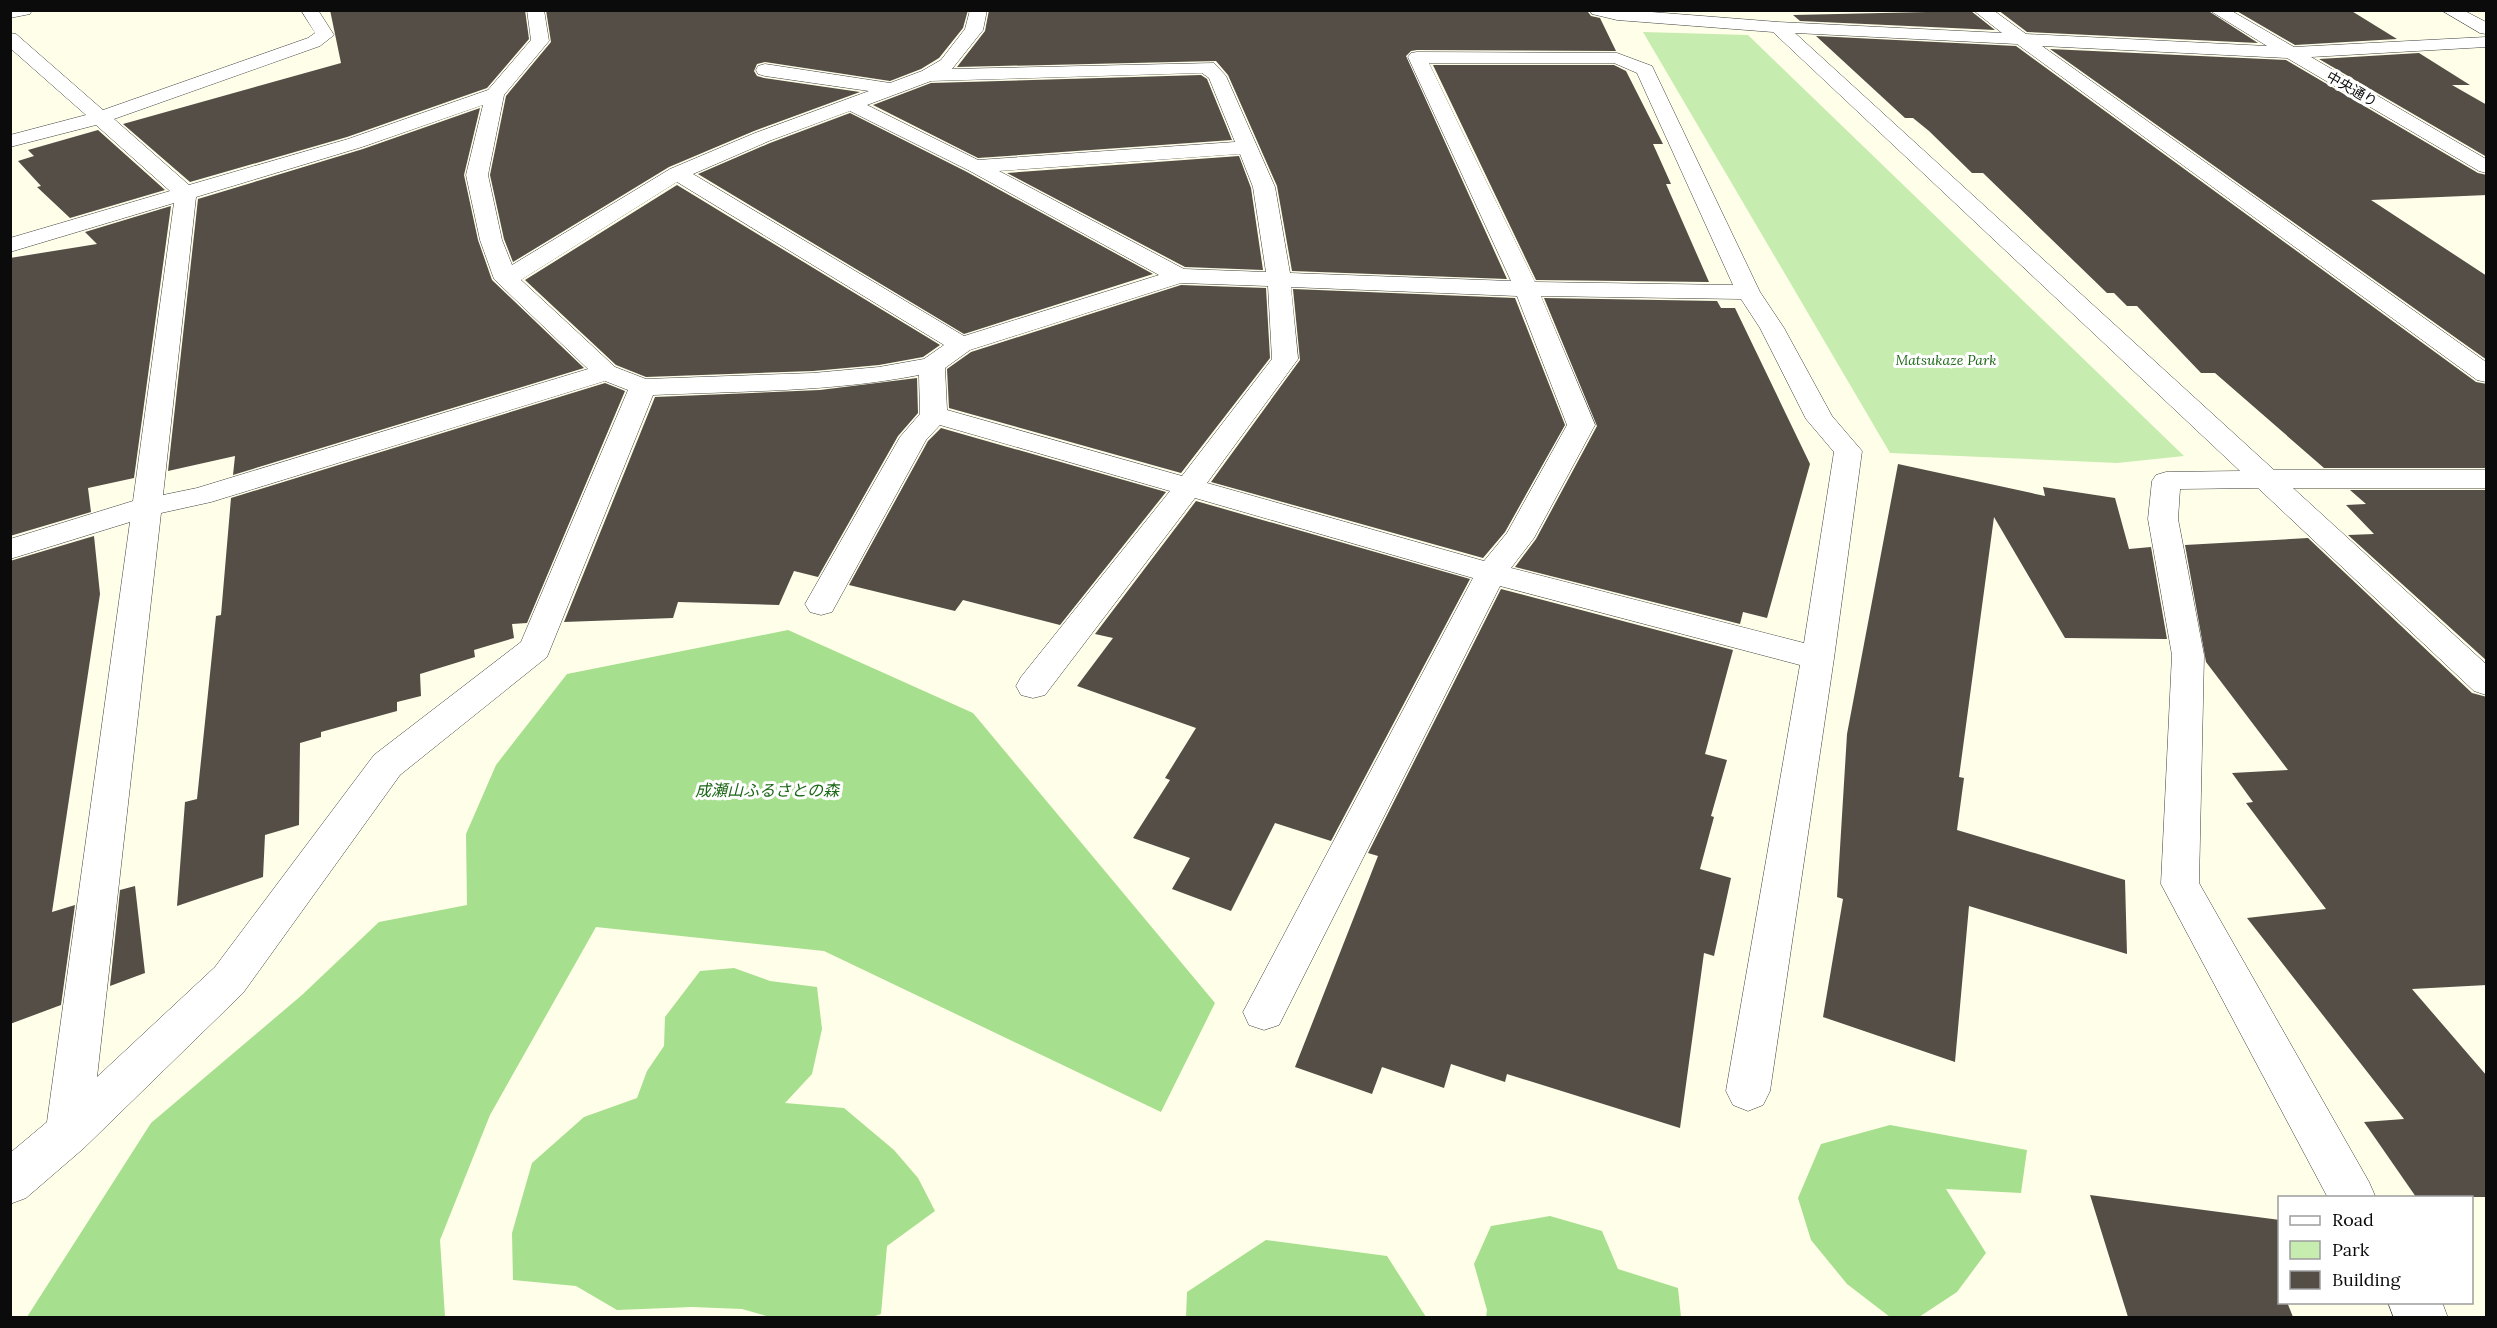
<svg xmlns="http://www.w3.org/2000/svg" width="2497" height="1328" font-family="Lora,'Noto Sans JP',serif">
<style>
.green{fill:#c6edaf}
.forest{fill:#a6df8d}
.building{fill:#554e47}
.lines{fill:none;stroke-linecap:round;stroke-linejoin:round}
.minor-casing{stroke:#3e3e3e;stroke-width:1}
.minor{fill:#fff;fill-rule:evenodd}
.labels{text-anchor:middle;dominant-baseline:central;stroke-width:6;stroke-linejoin:round;paint-order:stroke}
.far-street-label{font-size:14px;fill:#0b0b0b;stroke:#fff}
.far-park-label{font-size:14px;font-style:italic;fill:#1b6816;stroke:#fff}
.park-label{font-size:16px;font-style:italic;fill:#1b6816;stroke:#fff}
</style>
<rect width="100%" height="100%" fill="#fffee9"/>
<!-- green -->
<path class="green" d="M1643 32 1748 35 2184 456 2117 463 1890 453Z"/>
<!-- forest -->
<path class="forest" d="M788 630 973 713 1215 1003 1161 1112 824 951 596 927 490 1115 440 1240 445 1317H27L151 1123 302 995 379 922 467 905 466 834 496 765 567 674Z
M734 968 770 981 817 987 822 1029 812 1074 785 1103 844 1108 894 1150 918 1178 935 1211 887 1246 881 1314 869 1318 770 1317 742 1309 692 1307 617 1310 576 1286 513 1280 512 1233 532 1163 584 1117 637 1098 647 1071 664 1046 665 1017 700 971Z
M1890 1125 2027 1150 2021 1193 1946 1189 1986 1253 1957 1292 1919 1317H1890L1847 1284 1811 1240 1798 1198 1821 1144Z
M1550 1216 1602 1231 1618 1269 1678 1288 1681 1317H1486L1487 1310 1474 1264 1491 1226Z
M1266 1240 1387 1256 1426 1317H1186L1187 1292Z"/>
<!-- building -->
<path class="building" d="M330 10H525L529 39 487 88 347 137 190 182 123 124 341 63Z
M546 10H968L963 28 939 58 921 69 890 81 765 62 757 64 754 71 757 76 764 78 860 92 754 131 669 167 513 262 504 239 490 175 506 96 551 42Z
M989 10 1588 12 1591 16 1600 18 1616 51 1417 50 1411 51 1406 56 1507 279 1292 271 1277 186 1228 75 1216 61 957 67 985 31Z
M1998 10H2207L2258 43 2027 32Z
M2235 10H2350L2397 39 2295 45Z
M1971 11 1995 30 1800 21 1793 15Z
M1816 36 2016 46 2476 382 2487 384V468H2324L2215 373H2201L2137 306H2127L2114 293H2107L1983 173H1972L1929 131 1913 118H1905Z
M2050 49 2286 60 2478 173 2487 175V195L2371 200 2487 276V360Z
M2419 53 2470 85H2452L2487 105V157L2319 59Z
M1433 65H1614L1626 71 1663 144H1653L1671 184H1666L1709 282 1536 280Z
M1201 75 1207 79 1232 140 978 158 873 105 931 83Z
M480 108 464 175 478 240 492 280 584 368 233 475 235 456 168 471 198 199 363 149Z
M850 113 967 172 1153 274 964 334 698 174 770 143Z
M98 130 165 190 70 218 37 187 41 186 18 161 34 156 28 150Z
M1239 156 1251 188 1263 270 1185 267 1007 173Z
M677 185 940 345 923 357 879 365 813 371 646 377 616 365 525 280Z
M171 206 134 478 88 488 91 512 10 536V258L97 244 85 232Z
M1181 285 1266 288 1270 358 1181 473 949 408 947 369 971 352Z
M1293 289 1515 298 1565 425 1505 532 1483 558 1211 482 1300 360Z
M1544 298 1717 301 1721 308H1735L1810 464 1767 618 1743 612 1740 624 1515 567 1536 539 1597 426Z
M917 378 918 413 898 436 818 577 794 571 779 605 678 602 673 618 564 622 655 397 820 390Z
M605 383 625 391 527 623 512 624 514 638 474 650 475 657 420 674 421 696 397 702V711L321 732V737L300 743 299 825 265 835 263 877 177 906 185 802 197 799 216 616 221 615 231 498Z
M941 428 1166 492 1060 625 963 600 955 611 849 585 928 441Z
M1898 464 2045 496 2043 487 2115 498 2129 549 2151 547 2167 639 2065 638 1994 517 1959 777 1964 778 1957 830 2125 880 2127 954 1969 906 1955 1062 1823 1017 1843 899 1837 897 1847 734Z
M2350 490H2487V661L2348 535 2374 534 2346 505 2366 504Z
M1196 501 1470 579 1331 841 1275 823 1231 911 1172 889 1190 858 1133 838 1170 780 1165 778 1196 728 1077 686 1113 638 1095 634Z
M94 536 100 594 52 912 75 905 61 1005 10 1024V561Z
M2308 538 2472 693 2487 697V985L2412 989 2487 1076V1197H2416L2364 1122 2404 1119 2247 918 2326 909 2246 803 2253 802 2232 773 2288 770 2206 662 2185 545Z
M1501 589 1733 650 1705 754 1727 760 1711 816 1714 817 1700 869 1731 878 1714 956 1704 953 1680 1128 1507 1074 1505 1082 1451 1064 1444 1088 1382 1067 1372 1094 1295 1067 1378 856 1368 853Z
M135 886 145 973 110 986 120 890Z
M2090 1195 2280 1220V1302H2287L2293 1317H2128Z"/>
<g class="lines">
<defs>
<path id="minor" d="M10 10H32L30 14 10 18Z
M301 10H318L334 35 320 46 114 119 189 185 348 139 488 90 531 40 527 10H544L549 41 504 95 488 175 502 240 512 265 670 169 755 133 869 91 765 76 758 74 756 70 758 66 765 64 890 83 922 71 941 60 965 29 970 10H987L983 30 952 69 1214 63 1226 76 1275 187 1290 273 1511 281 1408 57 1411 53 1417 52 1617 53 1652 66 1760 292 1784 328 1832 416 1862 451 1834 658 1770 1091 1763 1105 1748 1111 1733 1105 1726 1091 1800 665 1500 586 1279 1025 1264 1030 1249 1025 1243 1012 1473 578 1195 498 1045 695 1033 698 1021 695 1016 686 1021 677 1170 491 940 425 926 440 832 612 821 615 810 612 805 604 900 437 920 414 919 375C832 392 742 391 653 395L547 657 400 775 243 993 84 1148 26 1198 10 1204V1153L47 1122 130 522 10 559V539L133 501 174 203 10 252V238L170 191 96 125 10 147V135L86 115 10 48V33L16 34 103 110 308 38 315 33ZM1429 63H1614L1637 73 1733 285 1535 282ZM1202 73 1209 78 1235 142 978 160 867 105 931 81ZM483 105 466 175 480 240 494 279 588 369 197 488 163 495 196 197 362 147ZM850 111 968 170 1159 275 964 336 693 174 769 141ZM1240 154 1253 187 1266 272 1184 269 999 171ZM677 182 944 345 924 359 879 367 813 373 646 379 615 367 521 280ZM1181 283 1268 286 1272 359 1182 476 947 410 945 368 970 350ZM1291 287 1517 296 1567 425 1507 533 1484 561 1207 483 1298 359ZM1541 296 1741 299 1760 328 1806 419 1834 452 1804 643 1511 568 1534 538 1595 425ZM605 381 628 390 521 642 374 755 215 967 97 1077 161 513 211 502Z
M1590 10H1626L1778 22 2002 33 1973 10H1993L2026 34 2267 46 2209 10H2230L2294 47 2486 37V47L2311 57 2486 159V173L2479 171 2287 58 2042 46 2486 362V382L2477 380 2017 44 1795 33 2274 470H2486V488H2293L2486 664V695L2474 691 2258 488 2180 489 2178 519 2204 655 2199 883 2369 1182 2376 1198H2328L2161 884 2172 655 2148 519 2152 481 2156 475 2166 472 2240 471 1773 32 1617 20 1592 14Z
M2441 10H2463L2486 22V34L2480 33Z
M2388 1302H2442L2448 1318H2394Z"/>
</defs>
<!-- minor casing -->
<use href="#minor" class="minor-casing"/>
<!-- minor -->
<use href="#minor" class="minor"/>
</g>
<g class="labels">
<!-- far-street labels -->
<g class="far-street-label">
<text transform="translate(2352 89) rotate(30)">中央通り</text>
</g>
<!-- far-park labels -->
<g class="far-park-label">
<text x="1946" y="360">Matsukaze Park</text>
</g>
<!-- park labels -->
<g class="park-label">
<text x="767" y="790">成瀬山ふるさとの森</text>
</g>
</g>
<!-- border -->
<rect width="2497" height="1328" fill="none" stroke="#0b0b0b" stroke-width="24"/>
<!-- legend -->
<rect x="2278" y="1196" width="195" height="108" fill="#ffffff" stroke="#9d9d9d" stroke-width="1.5"/>
<rect x="2290" y="1216" width="30" height="9" fill="#ffffff" stroke="#9d9d9d" stroke-width="1.5"/>
<text x="2332" y="1226" font-size="18" fill="#0b0b0b">Road</text>
<rect x="2290" y="1241" width="30" height="18" fill="#c6edaf" stroke="#9d9d9d" stroke-width="1.5"/>
<text x="2332" y="1256" font-size="18" fill="#0b0b0b">Park</text>
<rect x="2290" y="1271" width="30" height="18" fill="#554e47" stroke="#9d9d9d" stroke-width="1.5"/>
<text x="2332" y="1286" font-size="18" fill="#0b0b0b">Building</text>
</svg>
